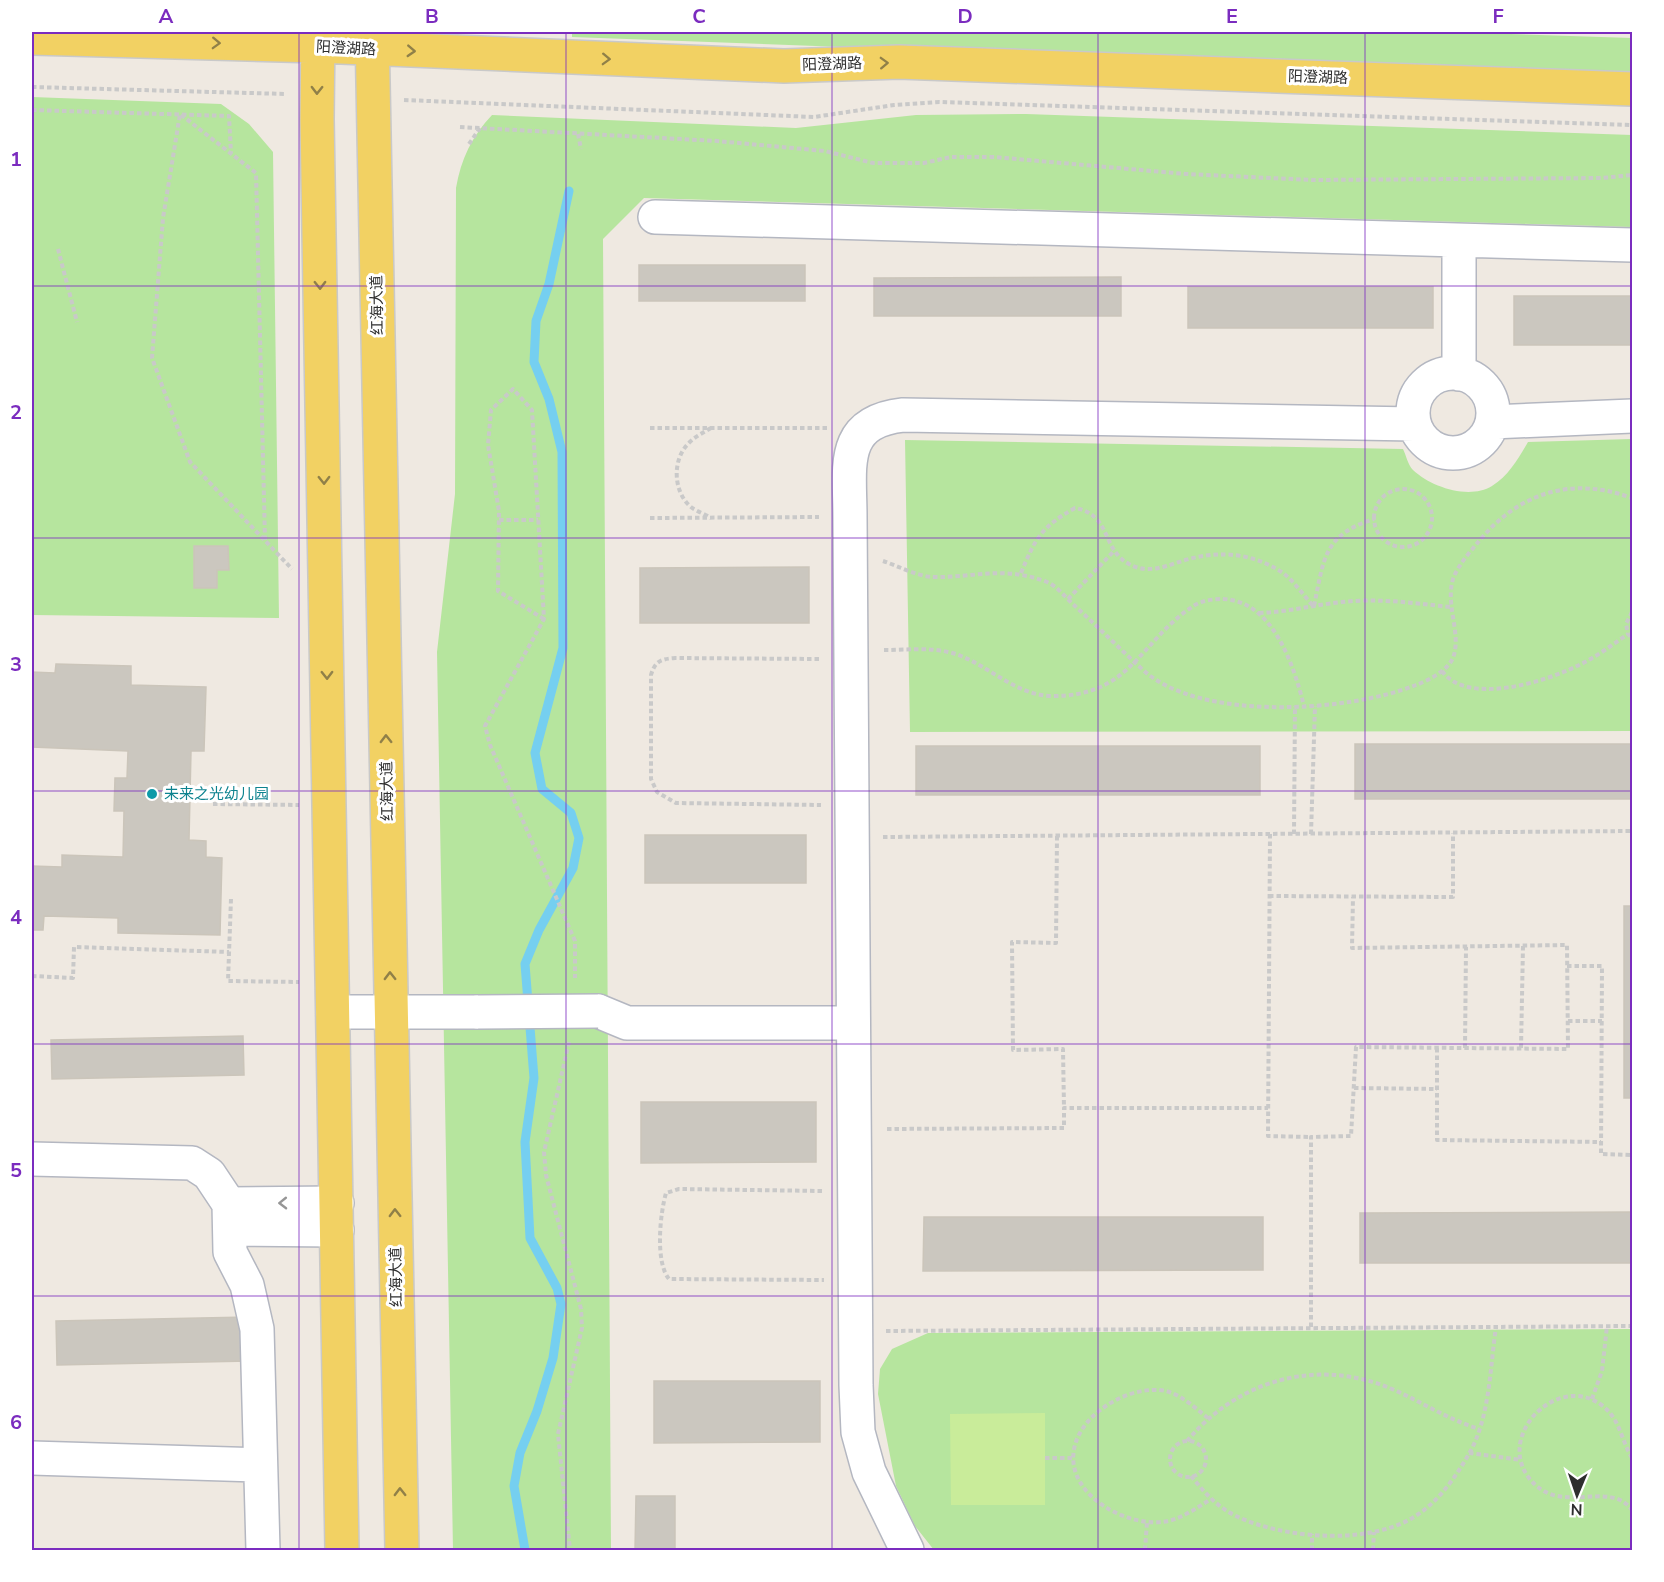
<svg xmlns="http://www.w3.org/2000/svg" width="1664" height="1582" font-family="'Nunito Sans','Noto Sans SC',sans-serif">
<style>
.green{fill:#b6e59e}
.pitch{fill:#c9ec9a}
.lines{fill:none;stroke-linecap:round;stroke-linejoin:round}
.stream{stroke:#75cff0;stroke-width:9}
.building{fill:#cbc7bf;stroke:#cbc5ba;stroke-width:1.5}
.minor-casing{stroke:#b4b7c1;stroke-width:36}
.major-casing{stroke:#c9c9c9;stroke-width:36}
.path{stroke:#c9c9c9;stroke-width:4;stroke-dasharray:4.5 3;stroke-linecap:butt}
.minor{stroke:#fff;stroke-width:33}
.major{stroke:#f2d163;stroke-width:33}
.minor-bridge-casing{stroke:#b4b7c1;stroke-width:36;stroke-linecap:butt}
.minor-bridge{stroke:#fff;stroke-width:33}
.oneway{stroke:#908048}
.oneway2{stroke:#969696}
.grid{fill:none;stroke:#7b2cbf;stroke-width:1.5;stroke-opacity:0.55}
.culture-dot{fill:#0f9aa8;stroke:#fff;stroke-width:2}
.labels{text-anchor:middle;dominant-baseline:central;stroke-width:6;stroke-linejoin:round;paint-order:stroke}
.street-label{font-size:15px;fill:#2e2e2e;stroke:#fff}
.culture-label{font-size:15px;fill:#0d838f;stroke:#fff;text-anchor:start}
.neatline{fill:none;stroke:#7b2cbf;stroke-width:2}
.grid-label{font-size:20px;text-anchor:middle;font-weight:bold;fill:#7b2cbf}
</style>
<rect width="100%" height="100%" fill="#efe9e1"/>
<!-- green -->
<path class="green" d="M572 32H1449L1632 38V76L572 37Z
M32 97 221 104 249 124 273 152 279 618 32 615Z
M1026 114 1632 135V227L644 198 603 239 611 1550H453L437 652 455 494 456 188C461 159 472 136 492 115L796 128 916 115Z
M1632 439V731L910 732 905 440 1403 449C1406 455 1408 465 1413 470 1431 487 1469 500 1492 486 1509 475 1518 459 1528 442Z
M1632 1329V1550H934L915 1526 896 1486 878 1394 880 1369 892 1349 928 1333Z"/>
<!-- pitch -->
<path class="pitch" d="M1045 1413V1505H951L950 1414Z"/>
<g class="lines">
<!-- stream -->
<path class="stream" d="M525 1550 514 1486 520 1453 537 1411 553 1358 561 1304 557 1288 530 1238 525 1142 534 1078 525 964 539 930 573 868 579 838 571 813 542 789 535 753 563 648 562 452 549 399 534 362 536 321 549 284 569 191"/>
</g>
<!-- building -->
<path class="building" d="M639 265H805V301H639Z
M1121 277V316H874V278Z
M1188 287H1433V328H1188Z
M1514 296H1632V345H1514Z
M194 546H228L229 570H217V588H194Z
M809 567V623H640V568Z
M56 664 131 666V685L206 687 204 751H191L189 840 206 841V857L222 858 220 935 118 933V918L44 916 43 930H32V866L62 867V855L123 857 124 811H114L115 778H127L128 751 32 747V672L55 673Z
M1355 744H1632V799H1355Z
M916 746H1260V795H916Z
M645 835H806V883H645Z
M1624 906H1632V1098H1624Z
M243 1036 244 1075 52 1079 51 1040Z
M641 1102H816V1162L641 1163Z
M1632 1212V1263H1360V1213Z
M924 1217H1263V1270L923 1271Z
M248 1317 249 1361 57 1365 56 1321Z
M654 1381H820V1442L654 1443Z
M636 1496H675V1550H635Z"/>
<g class="lines">
<defs>
<path id="minor" d="M655 217 1632 245
M1413 413a40 40 0 1 1 80 0a40 40 0 1 1-80 0Z
M1459 374V241
M1492 422 1632 416
M598 1011 627 1023H853
M333 1012H478
M32 1159 192 1163 209 1174 229 1204 230 1252 247 1285 257 1329 263 1550
M229 1204 337 1203
M230 1229 337 1230
M32 1458 260 1465
M907 1550 869 1472 858 1432 856 1385 850 517C850 467 839 422 903 415L1414 424"/>
<path id="major" d="M318 32 317 119 342 1550
M372 32 402 1550
M32 38 318 46 784 66 899 62 1632 89"/>
</defs>
<!-- minor casing -->
<use href="#minor" class="minor-casing"/>
<!-- major casing -->
<use href="#major" class="major-casing"/>
<!-- path -->
<path class="path" d="M32 87 286 94
M404 100 814 117 894 105 939 102 1632 125
M32 110 229 116 231 153
M460 127 717 141 825 151 873 163H924L951 157H994L1186 174 1313 180 1602 178 1632 175
M578 134 581 149
M469 144 480 128
M58 249 77 322
M650 428H828
M711 428C703 433 694 437 688 444 672 460 673 492 691 507 696 511 705 514 711 518
M1374 518a29 29 0 1 1 58 0a29 29 0 1 1-58 0Z
M650 518 819 517
M499 520H538
M265 540 256 173 180 114 163 218 152 358 190 462 292 569
M883 561C898 566 917 576 932 577 976 578 1002 565 1047 582 1057 586 1067 599 1075 606 1098 627 1120 649 1143 670 1200 722 1349 712 1416 685 1429 680 1447 671 1453 658 1462 634 1445 605 1453 579 1458 565 1470 552 1479 541 1520 492 1572 476 1632 498
M1021 573C1035 539 1041 527 1075 508 1112 515 1101 549 1129 564 1147 574 1164 567 1182 561 1217 550 1252 552 1283 573 1294 581 1304 596 1314 607
M1068 599 1114 551
M1314 606C1324 559 1323 535 1374 519
M1632 612 1626 624 1628 634 1632 638
M1259 613C1287 612 1314 605 1342 602 1378 598 1414 603 1450 607
M544 619 498 591 499 511 488 445 491 410 513 389 532 410 544 619 485 726 490 745 575 941V978
M884 650C908 650 937 646 961 656 991 668 1017 695 1051 696 1131 697 1139 642 1192 607 1200 601 1212 599 1222 599 1273 600 1294 666 1304 706
M819 659 675 658C661 659 655 661 651 675V779L657 792 676 803 821 805
M1442 671C1467 706 1545 682 1577 666 1595 658 1612 645 1628 634
M213 804 299 805
M1270 834 1268 1136 1311 1137
M1294 834 1295 706
M1311 834 1315 706
M1057 836 1056 943 1012 942 1013 1050 1063 1049 1064 1108
M883 837 1632 831
M1269 896 1453 897V833
M231 899 228 981 299 982
M1567 966H1602L1601 1154 1632 1155
M32 976 73 978 74 947 229 952
M1568 1021H1602
M569 1042 544 1152 546 1175 581 1309 582 1328 558 1434 570 1550
M1437 1048V1140L1601 1142
M1465 1048 1466 947
M1521 1048 1523 946
M1354 1088 1437 1089
M887 1129 1064 1128V1108H1268
M822 1191 679 1189 666 1193C660 1214 655 1262 669 1279L824 1280
M1311 1327V1137L1351 1136 1356 1047 1568 1049 1567 945 1352 948 1353 897
M886 1331 1632 1326
M1592 1399 1602 1371 1607 1326
M1208 1418C1195 1408 1182 1395 1166 1391 1132 1384 1084 1411 1075 1445 1062 1492 1123 1526 1162 1522 1180 1520 1195 1509 1211 1499
M1170 1459a18 18 0 1 1 36 0a18 18 0 1 1-36 0Z
M1187 1441C1238 1380 1317 1357 1392 1389 1422 1402 1447 1419 1479 1429
M1469 1453 1521 1460
M1045 1458H1075
M1632 1458C1622 1442 1620 1420 1604 1407 1560 1370 1495 1434 1529 1478 1560 1518 1608 1478 1632 1510
M1191 1476C1204 1492 1217 1507 1236 1516 1284 1539 1371 1546 1417 1515 1440 1500 1457 1475 1470 1452 1490 1416 1490 1367 1496 1327
M1145 1550 1147 1522
M1312 1550V1534
M1373 1550 1374 1532"/>
<!-- minor -->
<use href="#minor" class="minor"/>
<!-- major -->
<use href="#major" class="major"/>
<defs>
<path id="minor-bridge" d="M478 1012 598 1011"/>
</defs>
<!-- minor-bridge casing -->
<use href="#minor-bridge" class="minor-bridge-casing"/>
<!-- minor-bridge -->
<use href="#minor-bridge" class="minor-bridge"/>
</g>
<!-- one-way arrows -->
<defs><path id="oneway-chevron" d="M-2-3.5L2.5 0L-2 3.5" fill="none" stroke-width="1.6" stroke-linecap="round" stroke-linejoin="round" transform="scale(1.5)"/></defs>
<g class="oneway">
<use href="#oneway-chevron" transform="translate(216 43) rotate(2)"/>
<use href="#oneway-chevron" transform="translate(411 51) rotate(3)"/>
<use href="#oneway-chevron" transform="translate(606 59) rotate(2)"/>
<use href="#oneway-chevron" transform="translate(884 63) rotate(-2)"/>
<use href="#oneway-chevron" transform="translate(317 90) rotate(91)"/>
<use href="#oneway-chevron" transform="translate(320 285) rotate(89)"/>
<use href="#oneway-chevron" transform="translate(324 480) rotate(89)"/>
<use href="#oneway-chevron" transform="translate(327 675) rotate(89)"/>
<use href="#oneway-chevron" transform="translate(386 739) rotate(-91)"/>
<use href="#oneway-chevron" transform="translate(390 976) rotate(-91)"/>
<use href="#oneway-chevron" transform="translate(395 1213) rotate(-91)"/>
<use href="#oneway-chevron" transform="translate(400 1492) rotate(-91)"/>
</g>
<use class="oneway2" href="#oneway-chevron" transform="translate(283 1203) rotate(179)"/>
<!-- grid -->
<path class="grid" d="M299 32V1550M566 32V1550M832 32V1550M1098 32V1550M1365 32V1550M32 286H1632M32 538H1632M32 791H1632M32 1044H1632M32 1296H1632"/>
<!-- markers -->
<circle class="culture-dot" cx="152" cy="794" r="6"/>
<g class="labels">
<!-- street labels -->
<g class="street-label">
<text transform="translate(346 48) rotate(3)">阳澄湖路</text>
<text transform="translate(832 64) rotate(-2)">阳澄湖路</text>
<text transform="translate(1318 77) rotate(2)">阳澄湖路</text>
<text transform="translate(377 305) rotate(-91)">红海大道</text>
<text transform="translate(387 791) rotate(-91)">红海大道</text>
<text transform="translate(396 1277) rotate(-91)">红海大道</text>
</g>
<!-- culture labels -->
<g class="culture-label">
<text x="164" y="794">未来之光幼儿园</text>
</g>
</g>
<!-- border -->
<rect width="1664" height="1582" fill="none" stroke="#ffffff" stroke-width="66"/>
<!-- north arrow -->
<g transform="translate(1577 1495) rotate(182)" stroke="#ffffff" stroke-width="4.5" paint-order="stroke">
<path d="M0-4.5L10 22L0 15L-10 22Z" fill="#2e2e2e"/>
<text y="-9" font-size="16" font-weight="bold" text-anchor="middle" fill="#2e2e2e">N</text>
</g>
<rect x="33" y="33" width="1598" height="1516" class="neatline"/>
<g class="grid-label">
<text x="166" y="23">A</text>
<text x="432" y="23">B</text>
<text x="699" y="23">C</text>
<text x="965" y="23">D</text>
<text x="1232" y="23">E</text>
<text x="1498" y="23">F</text>
<text x="16" y="166">1</text>
<text x="16" y="419">2</text>
<text x="16" y="671">3</text>
<text x="16" y="924">4</text>
<text x="16" y="1177">5</text>
<text x="16" y="1429">6</text>
</g>
</svg>
